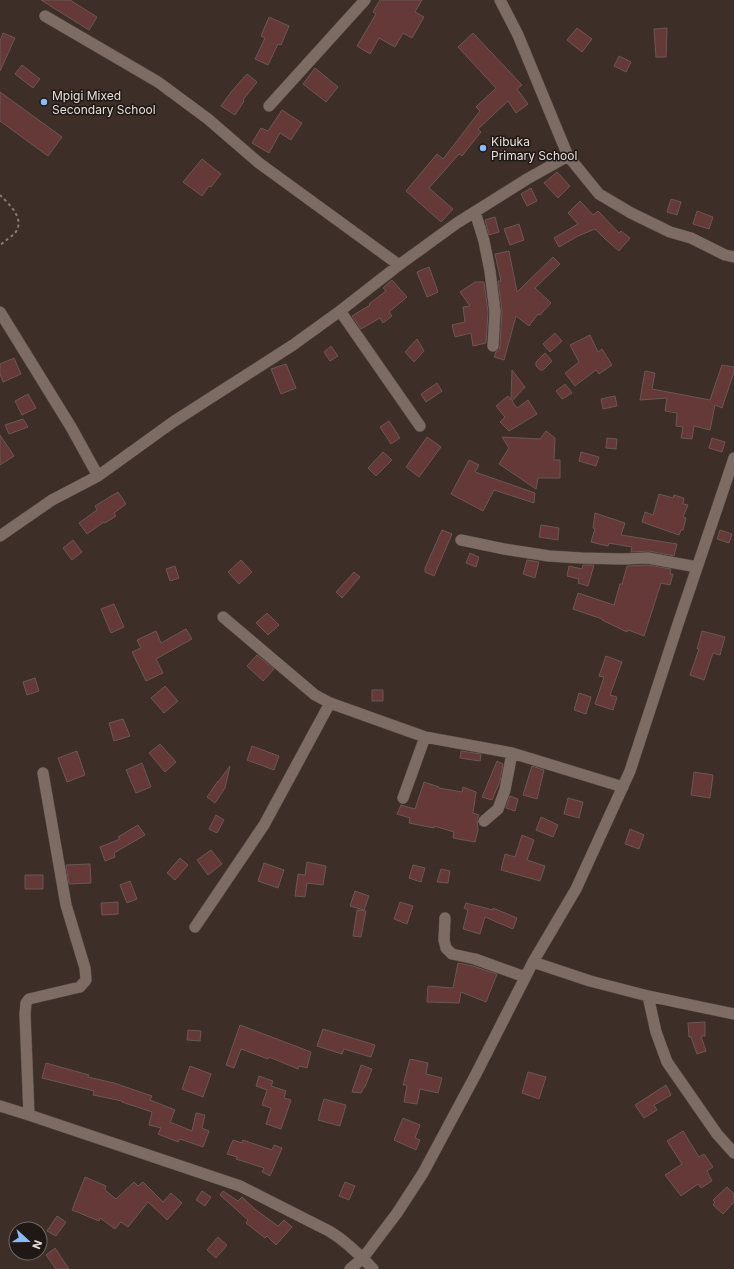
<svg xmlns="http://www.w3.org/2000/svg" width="734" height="1269" font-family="Inter,sans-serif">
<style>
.building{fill:#653938;stroke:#6a5755}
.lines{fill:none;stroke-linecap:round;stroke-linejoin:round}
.street-casing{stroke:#574a45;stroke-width:12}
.path{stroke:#867a73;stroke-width:2;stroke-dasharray:3 3;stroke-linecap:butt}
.street{stroke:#7d6c64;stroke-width:11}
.poi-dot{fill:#88bbfc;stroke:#1f1815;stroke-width:1.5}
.labels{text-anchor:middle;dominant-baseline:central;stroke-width:3;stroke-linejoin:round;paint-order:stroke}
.poi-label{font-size:12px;fill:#e9dfda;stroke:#1f1815;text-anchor:start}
</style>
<rect width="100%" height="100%" fill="#3d2e27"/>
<!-- building -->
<path class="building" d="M41 0H70L97 17 89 30Z
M380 0H422L415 12 424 17 412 38 403 33 395 47 379 38 370 54 357 46 376 14 373 12Z
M269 17 289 26 281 45 278 44 268 65 255 59 265 38 261 36Z
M577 28 592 39 582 52 567 40Z
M667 28 666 57H656L654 29Z
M3 33 15 38 0 71V41Z
M473 33 522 85 517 89 528 104 516 113 508 101 478 129 481 132 462 156 459 154 429 188 453 209 441 222 406 191 437 154 443 159 480 111 476 107 496 88 458 47Z
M619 56 631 62 626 72 614 66Z
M22 65 40 79 33 88 15 74Z
M315 68 338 87 326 102 303 84Z
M247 74 257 82 243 100 244 101 235 115 221 106 231 92Z
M0 92 62 137 48 156 0 121Z
M282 110 302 123 291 140 280 133 269 153 252 143 261 128 268 131Z
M202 159 221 174 211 187 209 186 202 196 183 182Z
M557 172 570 186 558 198 544 183Z
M531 188 537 201 527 206 521 194Z
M671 199 681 202 677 215 667 212Z
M580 201 593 215 598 211 619 233 621 231 630 238 619 251 605 239 595 229 578 236 559 247 554 238 578 224 568 213Z
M697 211 713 217 709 229 693 224Z
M495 217 499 232 489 235 485 220Z
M519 224 524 240 510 245 504 229Z
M509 251 517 292 553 257 560 264 535 288 551 303 540 315 538 314 529 326 516 316 504 360 494 357 496 352 499 350 500 346 502 312 498 281H501L495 254Z
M429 267 438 292 427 297 417 272Z
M392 280 407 297 389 312 392 316 383 323 380 318 361 329 352 316 370 305 369 304 386 291 383 288Z
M475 282H484L488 312 486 343 473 346 471 333 455 337 452 325 465 322 463 307 470 306 460 292Z
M555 333 562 341 550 352 543 344Z
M590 335 598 352 602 349 612 365 599 374 596 370 575 386 565 373 579 362 570 345Z
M417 339 424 351 414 362 405 352Z
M331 346 338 356 330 361 324 352Z
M545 353 552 361 543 370H540L536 366V362Z
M14 358 21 374 3 382 0 374V364Z
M286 364 296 388 281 394 271 369Z
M722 365 734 367V372L722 408 715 405 710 430 694 426 692 439 681 438 683 427 676 426 677 413 665 411 667 398 640 400 645 371 655 373 652 389 710 400Z
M512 370 525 387 512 401 517 408 528 400 537 414 509 431 500 422 505 417 496 406 508 396 511 400Z
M437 383 442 391 426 402 421 394Z
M565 384 572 393 562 399 556 391Z
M28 394 36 408 22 415 15 401Z
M615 396 617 406 603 409 601 399Z
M23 419 28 427 9 434 5 425Z
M389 421 400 438 391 444 380 427Z
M546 431 555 438 554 460H560V478H538L536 489 499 464 509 448 502 437 540 439Z
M0 435 14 456 0 465Z
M427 437 441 447 419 477 406 467Z
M607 438 617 439 616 449 606 448Z
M712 438 725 442 722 452 709 448Z
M383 452 392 460 376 476 368 468Z
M581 452 599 457 596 466 579 461Z
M469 460 479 465 475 472 535 493 534 503 494 490 483 511 451 494Z
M118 492 126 504 114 513 116 516 105 523 104 522 87 534 79 523 97 510 95 506Z
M659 494 673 498 674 495 684 498 683 504 688 505 683 517 686 518 683 530H681L679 535 642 522 645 512 653 515Z
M595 513 625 523 621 535 677 544 674 556 649 551 631 552 632 547 609 543 608 546 591 542 595 529 593 528Z
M541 525 559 528 558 540 539 537Z
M442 530 452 534 434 576 425 572V568Z
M720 530 732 534 729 543 717 539Z
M73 540 82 552 72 560 63 548Z
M470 553 479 557 476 567 466 563Z
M241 560 252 572 239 584 228 572Z
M527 560 539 562 535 578 523 574Z
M583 565H594L588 586 578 583 579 579 567 576 569 566 582 569Z
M648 565 671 569 670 574H673L670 585 661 583 644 636 628 630 627 632 602 620V619L573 609 578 593 614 605 620 584H622L627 566Z
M175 566 179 578 170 581 166 569Z
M354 572 360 577 342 598 336 592Z
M114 604 124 627 111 633 101 609Z
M267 613 279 625 268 635 256 623Z
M186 629 192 639 156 659 163 673 146 681 132 652 141 648 137 640 156 631 161 643Z
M702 631 725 637 720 655 713 653 704 680 690 675 699 649H697Z
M257 655 274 669 263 681 247 666Z
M606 656 622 662 610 695 617 697 613 710 595 704 604 677 599 676Z
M35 678 39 691 27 695 23 682Z
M165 686 178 701 164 713 151 698Z
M372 690H383V701H372Z
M579 693 591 697 586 714 574 710Z
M123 719 130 736 114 741 109 723Z
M160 744 176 762 165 772 149 753Z
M252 746 279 756 274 770 247 760Z
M77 751 85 775 67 782 58 758Z
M461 751 481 754 480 761 460 758Z
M497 761 503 764 500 781 492 800 482 797Z
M142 763 151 787 136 793 126 770Z
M230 766 225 788 215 803 207 797 218 781V782Z
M532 766 544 770 537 799 523 795Z
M694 772 713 775 710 798 691 795Z
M424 782 439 787V788L462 792 463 787 476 792 473 813 479 815 477 819 478 830 475 842 453 838 454 832 434 826V828L409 823 410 818 397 814 401 805 415 809Z
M510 796 518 799 515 811 506 808Z
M568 798 583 802 579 818 564 814Z
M216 815 224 820 217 833 209 829Z
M541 817 558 825 553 837 536 830Z
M138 825 145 835 114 853 115 857 105 861 100 847 120 839 118 837Z
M630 829 644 835 639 849 625 844Z
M522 835 534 840 527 860 545 866 540 881 501 870 505 854 515 857Z
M211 850 222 864 208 875 197 860Z
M180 858 188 865 175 880 167 873Z
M307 862 326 866 323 885 307 883 305 897 295 896 298 874 305 875Z
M264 863 284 870 278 888 258 881Z
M90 864 91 883 69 884 66 865Z
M413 865 425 868 421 882 409 878Z
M441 869 450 871 448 883 437 882Z
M25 875H43V889H25Z
M130 881 137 899 127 903 120 885Z
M355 891 369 896 364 910 350 906Z
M118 902V914L102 915 101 903Z
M400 902 413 906 407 924 394 919Z
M466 903 493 910V908L517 918 513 929 485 917 480 934 463 929 468 910 464 908Z
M357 910 366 911 361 937 353 936Z
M458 963 473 966 497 974 486 1002 461 992 459 1003 427 1002 428 986 453 988Z
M705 1022V1036H701L706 1051 697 1054 691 1037H689L688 1023Z
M240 1025 311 1052 307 1068 299 1066 298 1069 269 1057 268 1059 241 1049 234 1068 226 1065Z
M323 1029 375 1045 371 1057 344 1049 342 1054 317 1046Z
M188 1030 201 1031 200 1041 187 1040Z
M410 1059 428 1063 426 1074 442 1078 438 1093 420 1089 417 1104 404 1102 407 1085H403Z
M46 1063 89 1075 88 1077 114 1083 152 1096 150 1100 175 1110 170 1122 192 1131 196 1113 205 1115 202 1128 209 1131 203 1147 180 1139 178 1142 158 1134 161 1128 149 1125 152 1112 122 1102V1101L93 1095 94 1091 42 1078Z
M361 1065 372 1069 365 1087H364L361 1093 352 1092Z
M190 1066 211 1074 203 1097 182 1089Z
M528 1072 546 1077 539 1099 522 1093Z
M259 1076 273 1081 271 1086 286 1091 284 1098 291 1100 281 1129 266 1124 271 1108 262 1105 267 1090 256 1086Z
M666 1085 671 1095 654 1105 657 1110 644 1118 635 1105Z
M324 1099 346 1105 340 1126 318 1120Z
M403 1118 420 1125 415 1138 420 1140 416 1150 394 1140Z
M683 1131 699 1157 704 1154 713 1167 707 1171 712 1181 701 1188 698 1184 681 1196 665 1175 682 1164 667 1141Z
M233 1140 242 1143 243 1140 272 1150 274 1145 282 1148 270 1176 262 1172 264 1168 236 1159 237 1157 227 1154Z
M85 1177 106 1186 105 1190 116 1199 134 1182 138 1186 143 1182 163 1202 171 1193 182 1203 167 1220 148 1202 128 1227 121 1222 115 1229 100 1218 99 1221 72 1210Z
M345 1182 355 1186 349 1200 339 1196Z
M727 1187 734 1194V1202L723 1214 713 1205 715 1202 713 1200Z
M202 1191 211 1197 205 1206 196 1200Z
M223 1191 238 1201 242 1197 256 1210 278 1226 284 1220 292 1227 276 1245 267 1236 265 1238 246 1223 248 1220 220 1195Z
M57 1216 66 1222 56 1236 47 1231Z
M218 1237 227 1245 216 1258 207 1250Z
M55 1248 69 1269H56L46 1255Z"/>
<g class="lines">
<defs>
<path id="street" d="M500 0 518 35 568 156 599 194 631 213 670 232 691 238 725 255 734 257
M45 16 158 82 208 119 259 163 399 265
M269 106 365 0
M475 212 484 241 490 271 495 312 493 346
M340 311 420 426
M0 312 71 427 98 476
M0 536 52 500 98 476 173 422 293 345 340 311 399 265 457 223 527 179 568 156
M461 540 504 549 549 556 581 558 622 559 648 558 697 567
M223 617 315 695 330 703 425 737 512 753 623 787
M403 798 425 737
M484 821 498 809 505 790 512 753
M445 918 444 940 446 948 452 954 475 959 525 977
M195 927 264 825 330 703
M533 962 590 981 648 996 734 1014
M648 996 656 1032 667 1062 717 1134 734 1153
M0 1106 29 1115 240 1186 329 1231C346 1241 360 1255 373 1269
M29 1115 25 1014 26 1003 29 999 80 987 86 980 85 968 66 905 43 773
M350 1269 363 1258 397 1213 423 1173 476 1074 533 962 576 889 630 771 678 624 734 458"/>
</defs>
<!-- street casing -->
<use href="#street" class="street-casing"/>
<!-- path -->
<path class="path" d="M0 195C9 204 26 219 15 233 11 237 5 241 0 245"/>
<!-- street -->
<use href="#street" class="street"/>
</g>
<!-- markers -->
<g class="poi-dot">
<circle cx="44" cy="102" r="4"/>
<circle cx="483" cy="148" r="4"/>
</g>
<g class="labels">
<!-- poi labels -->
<g class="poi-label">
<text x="52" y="95">Mpigi Mixed<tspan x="52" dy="14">Secondary School</tspan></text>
<text x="491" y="141">Kibuka<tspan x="491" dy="14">Primary School</tspan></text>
</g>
</g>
<!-- north arrow -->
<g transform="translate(28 1241) rotate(111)"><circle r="19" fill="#1f1815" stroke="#706864"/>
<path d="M0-3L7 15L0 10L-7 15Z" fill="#88bbfc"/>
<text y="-6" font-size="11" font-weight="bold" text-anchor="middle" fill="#e9dfda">N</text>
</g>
</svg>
